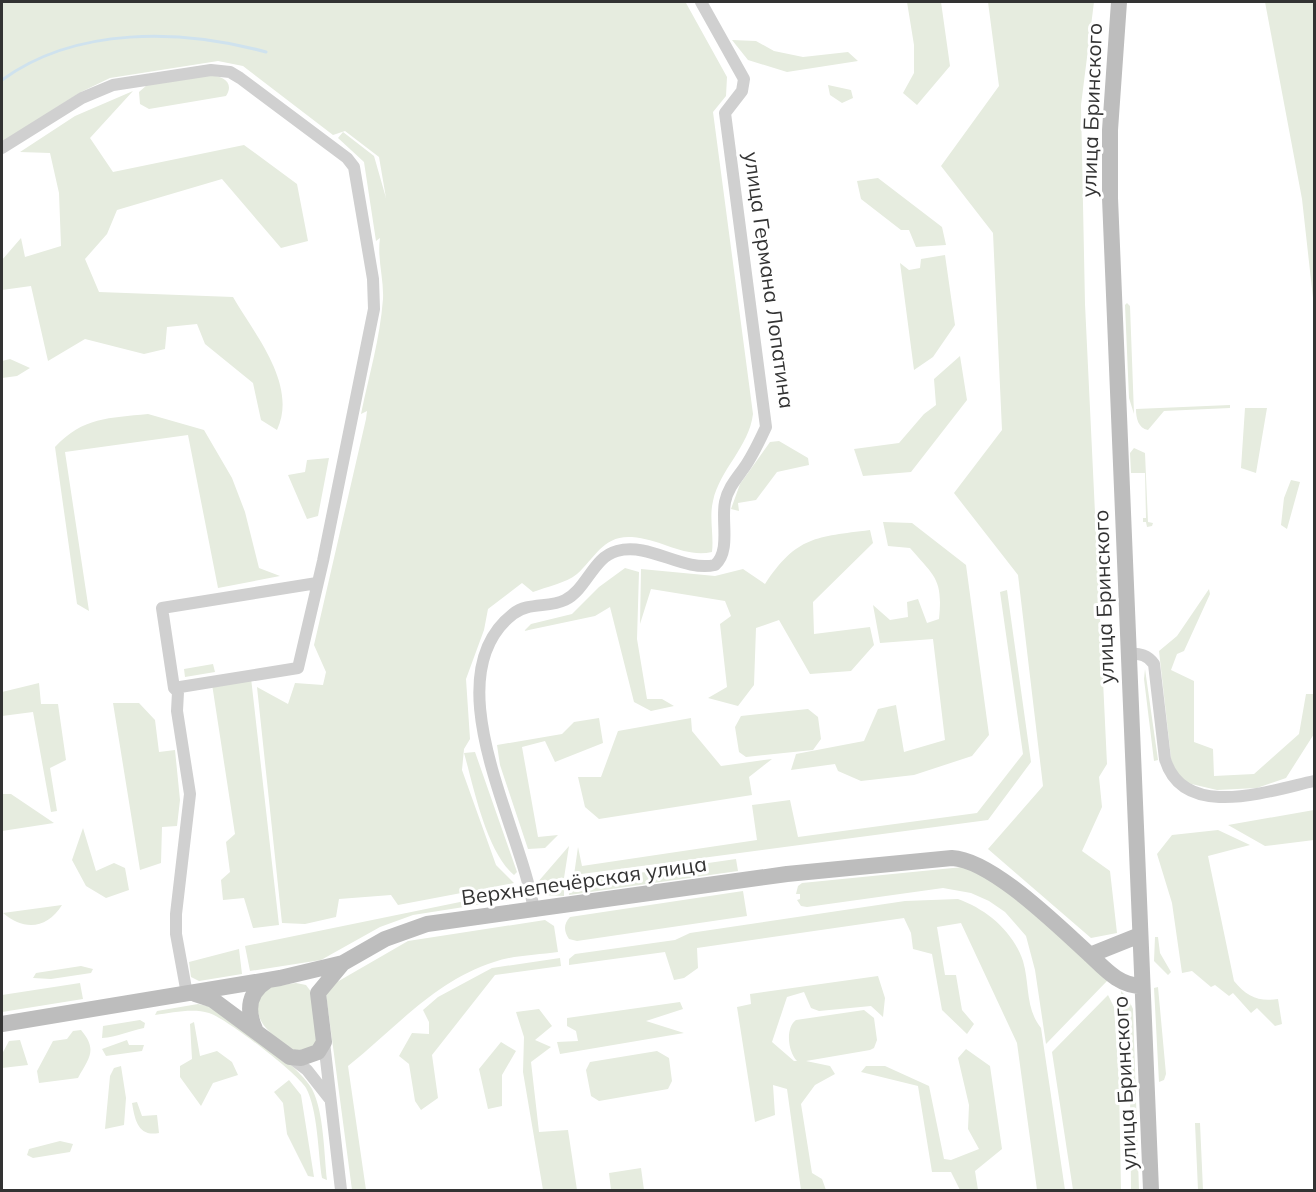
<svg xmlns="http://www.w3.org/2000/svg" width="1316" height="1192" font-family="Mulish,sans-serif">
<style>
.green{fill:#e6ecdf}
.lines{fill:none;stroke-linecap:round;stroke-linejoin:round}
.stream{stroke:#cfe2ee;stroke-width:3}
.street{stroke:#d0d0d0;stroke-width:12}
.secondary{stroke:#bdbdbd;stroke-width:16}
.labels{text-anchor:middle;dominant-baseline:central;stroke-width:6;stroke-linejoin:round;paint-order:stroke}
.street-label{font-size:21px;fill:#333;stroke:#fff}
</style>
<rect width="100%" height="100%" fill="#fff"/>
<!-- green -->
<path class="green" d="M2 2 686 3 727 77 726 96 713 112 753 414C749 447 720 469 713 501 709 517 714 536 712 552 684 558 661 539 632 537 603 535 595 558 577 574 566 583 546 587 533 592L522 583 488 609 484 630 466 679 470 739 464 749 462 770 496 865 514 883 398 905 391 895 339 899 336 917 305 924 282 923 257 687 288 704 295 683 323 685 326 672 314 645 366 419 367 411 361 414C369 375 380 339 383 299 384 279 377 259 380 238L376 241 364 162 338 138 343 132 374 156 386 198 379 157 345 131 333 135 243 66 218 61 110 78 81 92 2 142Z
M907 2H941L950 66 917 105 903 93 914 73V45Z
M988 2H1094L1081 105 1085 304 1107 764 1099 777 1102 807 1082 851 1110 871 1117 933 1091 938 988 849 1043 786 1018 575 954 493 1002 430 993 233 941 166 999 86Z
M1265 2H1314V307L1302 199Z
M732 40 756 41 774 51 803 57 848 52 858 61 787 72 748 60Z
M210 75C222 76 235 82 226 96L149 109 140 104 139 92 147 85Z
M828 85 851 90 853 98 842 103 830 95Z
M133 91 90 138 113 172 244 145 297 184 308 241 281 248 222 179 117 210 107 234 85 259 99 292 233 297C255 335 298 385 277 430L261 420 253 383 205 344 197 324 167 327 165 349 144 354 85 339 48 361 31 286 2 290V260L21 238 25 257 61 246 59 193 50 153 20 152 75 116Z
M878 178 942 227 946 245 916 247 909 230H901L861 199 857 181Z
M945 255 955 325 933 357 914 370 900 263 909 270 920 268 921 259Z
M1127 303 1130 306 1134 414 1129 398 1125 305Z
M960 356 967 400 911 472 863 476 854 449 899 443 924 414 936 405 934 379Z
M10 359 30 368 17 376 2 378V361Z
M1230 405V408L1164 411 1148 430C1138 428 1136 418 1136 409Z
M1245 408H1267L1256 473 1241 468Z
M148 414 204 430 232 478 245 512 259 568 280 576 218 588 188 435 65 452 89 611 77 604 55 447C83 417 109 418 148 414Z
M779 441 808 458 809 465 777 472 756 500 738 503 739 511 731 509 740 484 770 442Z
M1134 448 1145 453 1148 522 1153 523 1152 526 1147 527 1146 522H1143V518H1146L1145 473H1131L1130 453Z
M329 458 318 516 307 519 288 475 305 472 307 460Z
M1291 480 1300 482 1287 529 1281 525 1284 498Z
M883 522 912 523 966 565 989 735 972 756 914 775 861 781 838 771 835 764 791 770 796 754 864 741 878 709 896 705 904 752 945 740 933 639 880 643 873 605 890 620 908 617 907 602 918 599 927 623 939 619C943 579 935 577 910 548L888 546Z
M870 530 873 543 813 602 814 634 870 627 874 645 851 671 810 674 779 620 756 628 754 685 738 706 708 698 727 687 720 624 731 616 725 601 651 589 640 624 641 569 715 576 743 569 765 584C797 536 816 537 870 530Z
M625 568 639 572 637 639 647 699H662L674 706 651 711 634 702 610 607 595 616 524 631 531 624 572 614 599 587Z
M1209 589 1210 594 1184 651 1177 654 1171 670 1194 681V742L1213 749 1214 776 1254 774 1299 734 1306 694H1314V734L1286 778 1257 788 1217 790 1183 782 1172 767 1159 651 1177 636Z
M1007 590 1031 762 988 820 574 875 578 847 582 866 757 840 752 805 790 800 798 837 977 813 1023 754 1000 592Z
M213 664 215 672 185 677 184 669Z
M1145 669 1158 760 1154 761 1144 679Z
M251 678 279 925 253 928 244 898 223 900 221 880 230 872 226 842 235 834 212 684Z
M39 683 41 704H58L66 760 50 768 57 811 51 812 33 712 2 716V692Z
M113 703H139L155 720 159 752 175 750 180 800 177 826 162 827 161 863 140 870Z
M808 709 818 717 821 739 813 750 746 757 739 752 735 727 741 716Z
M599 718 603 743 555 762 545 741 522 747 538 837 558 835 545 848 528 849 500 765 497 745 562 734 574 722Z
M691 718 692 731 721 766 772 759 749 777 752 795 599 819 585 807 578 777H601L618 731Z
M475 752 517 872 514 875C486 851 474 788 464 753Z
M2 794H11L54 823 2 831Z
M1314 810V840L1265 846 1228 825Z
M83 828 96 871 114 863 125 868 129 890 106 898 86 886 72 860Z
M1218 830 1250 845 1208 856 1234 981C1247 997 1259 1002 1278 999L1282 1024 1275 1026 1257 1008 1251 1013 1233 993 1229 996 1215 985 1211 987 1192 971 1182 973 1172 903 1157 854 1172 835Z
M569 846 564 878 537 883Z
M736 859 738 871 569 895V883Z
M963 867C1019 888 1065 941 1108 980L1046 1044 1035 970 1026 936 1005 912 989 901 971 893 943 888 807 907 801 906 797 900 800 899V894H796L798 886 802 883Z
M564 884V896L542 895 537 887Z
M528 888 521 898 413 915 380 927 321 960 250 971 245 946Z
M743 891 747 916 577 941 569 939C564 932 563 924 570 917Z
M958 899C986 909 1013 931 1023 961 1030 985 1025 1008 1041 1028L1065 1190H1037L1017 1043 961 923 937 927 945 975H956L962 1010 974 1024 967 1034 942 1010 932 954 913 949 911 933 904 918 697 948 698 968 684 978 674 980 665 952 569 965V959L575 954 675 940 690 933 905 901Z
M62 905C47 929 24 931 3 913Z
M545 920 554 926 558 952C538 955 514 955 494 962 433 982 396 1028 348 1066L366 1190H352L326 994 337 982 408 941Z
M1155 937H1158L1160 953 1171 972 1168 975 1154 961Z
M239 949 242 974 199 981 191 977 189 962Z
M560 958 561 966 495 975 432 1055 438 1098 421 1110 415 1101 409 1064 399 1056 412 1033 429 1034V1022L423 1010 438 997 492 968Z
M81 966 93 969 91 973 51 979 33 978 36 973Z
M878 976 885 998 883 1017 871 1006 819 1011 811 1008 804 992 787 997 772 1042 794 1061H797C788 1052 785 1028 796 1020L864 1010 874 1018 877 1040 874 1048 870 1050 806 1061 830 1066 835 1074 815 1085 801 1104 812 1173 822 1179 826 1190H801L787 1089 773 1085 775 1115 755 1122 737 1007 751 1004 750 994Z
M80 983 83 999 2 1012V995Z
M296 983 306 985 312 993 318 1039 313 1047 296 1051C271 1036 243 1016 267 987Z
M1158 987 1166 1074 1164 1080 1159 1082 1154 988Z
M1121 991 1128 998 1133 1009 1139 1190H1131L1130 1088Z
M1108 995 1114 1007 1119 1081 1121 1190H1073L1052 1052Z
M680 1002 683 1009 646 1021 684 1033 560 1054 557 1042 578 1041 576 1031 567 1026V1018Z
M198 1004C208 1006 216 1007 225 1013 245 1024 302 1070 312 1089 324 1112 324 1154 327 1180L322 1178C318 1154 318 1110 306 1088 298 1074 226 1018 209 1013 192 1008 172 1013 155 1015L157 1011Z
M539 1009 552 1026 535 1040 551 1047 531 1062 539 1132 568 1130 577 1190H543L523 1072 524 1037 516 1012Z
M140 1020 145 1023 144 1028C129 1031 117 1037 102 1038L103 1026Z
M194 1022 200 1056 217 1051 232 1062 238 1075 213 1083 201 1106 180 1077V1066L192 1059 190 1024Z
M81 1030C98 1050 89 1058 78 1078L39 1083 37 1071 53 1041 67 1039 73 1031Z
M20 1040 28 1065 2 1068V1054L9 1041Z
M127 1040 129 1045H144L142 1051 106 1056 102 1049Z
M501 1042 516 1051 502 1075V1106L488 1109 479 1069Z
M966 1049 990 1066 1002 1149 975 1171 978 1190H960L951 1172H932L918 1086 861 1072 866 1066H885L929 1086 944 1159 951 1160 979 1149 968 1129 969 1105 958 1058Z
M657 1051 669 1058 672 1081 668 1089 599 1101 591 1096 586 1070 590 1062Z
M121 1066 126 1098 124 1125 105 1129 110 1076 114 1068Z
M289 1080 301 1095 314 1177 308 1176 287 1134 283 1103 274 1092Z
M137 1102 142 1116 157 1115 159 1133C138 1137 135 1120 132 1103Z
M1195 1123H1200L1203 1190H1198Z
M60 1141 73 1144 70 1152 33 1158 27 1155 29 1149Z
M641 1168 644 1190H611L609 1173Z"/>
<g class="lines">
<!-- stream -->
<path class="stream" d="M2 80C76 26 181 29 266 52"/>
<!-- street -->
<path class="street" d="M2 148 82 98 113 85 211 70 230 72 240 78 347 158 354 167 373 279 374 309 323 561 298 668 174 688
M1128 653C1139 654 1147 654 1154 664L1165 759C1183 821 1269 791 1314 781
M534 911C523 830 431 678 513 614 528 602 549 608 565 600 587 589 593 557 617 551 650 542 682 572 715 565 731 551 721 521 725 502 728 487 738 477 746 465 754 453 760 440 766 427L725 113 742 91 744 79 701 2
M187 994 176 934V914L190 794 177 711 178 692 174 688 162 608 317 583
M324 1042 341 1190
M290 1057 307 1070 329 1098"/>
<!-- secondary -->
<path class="secondary" d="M1119 2 1110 130V198L1151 1190
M1090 955 1140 935
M195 994 213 1000 290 1057 301 1058 318 1052 324 1042 318 993 343 963
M2 1024 280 978 343 963 385 939 427 924 787 874 952 858C992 860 1058 926 1089 954 1105 969 1119 986 1142 986
M255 1029C246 1009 249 992 267 981"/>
</g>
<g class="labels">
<!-- street labels -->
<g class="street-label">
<text transform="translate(1091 110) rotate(-88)">улица Бринского</text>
<text transform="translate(770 280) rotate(82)">улица Германа Лопатина</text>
<text transform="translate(1103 597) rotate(-92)">улица Бринского</text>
<text transform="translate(584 880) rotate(-8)">Верхнепечёрская улица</text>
<text transform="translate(1124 1083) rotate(-93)">улица Бринского</text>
</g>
</g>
<!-- border -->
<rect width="1316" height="1192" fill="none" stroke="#333333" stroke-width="6"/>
</svg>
